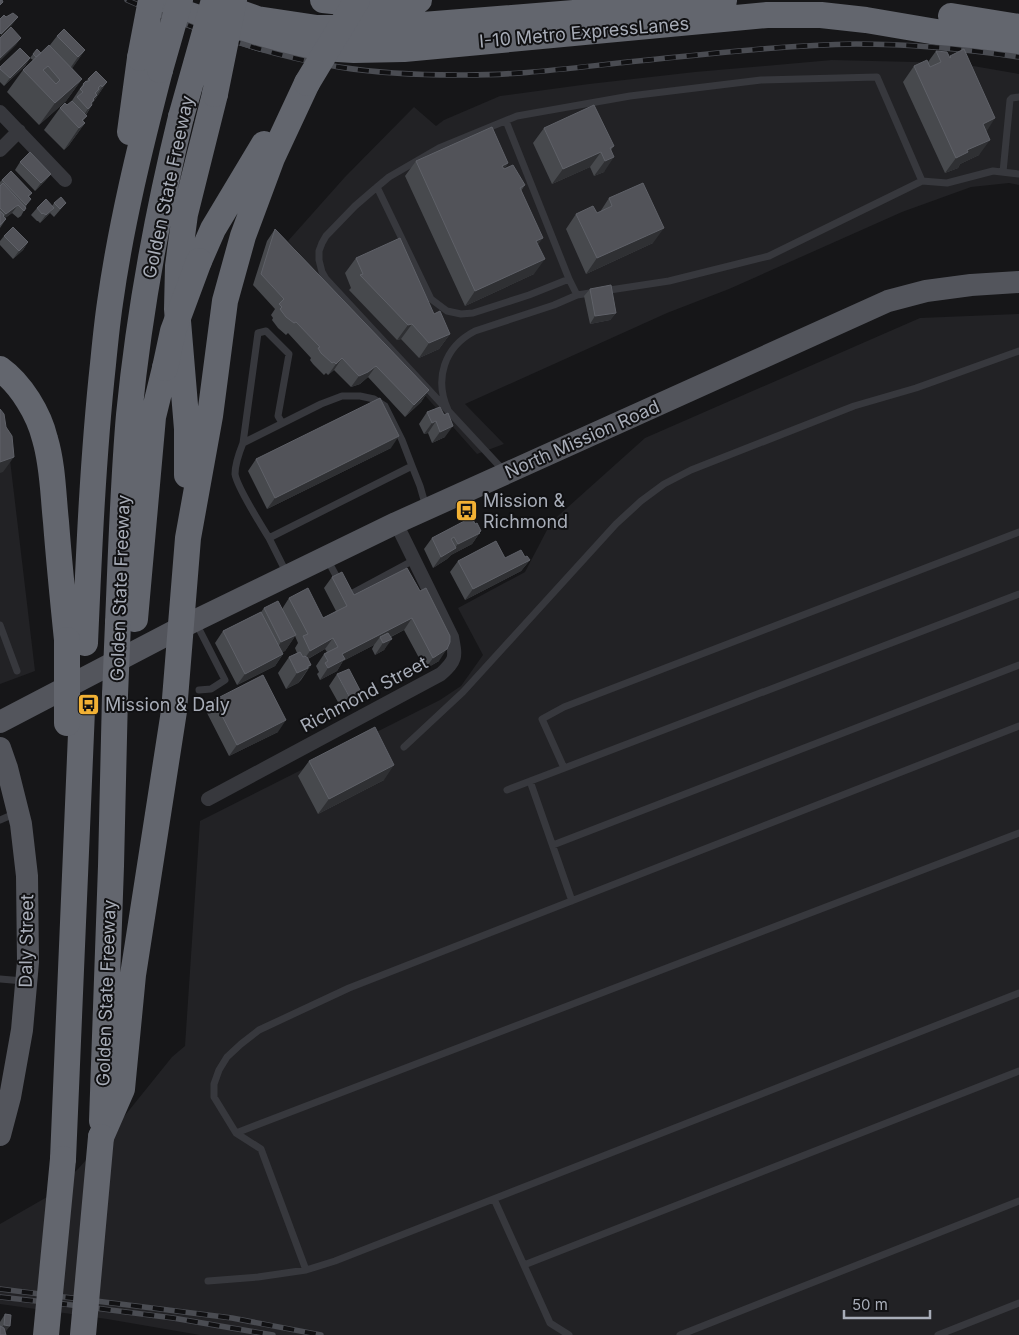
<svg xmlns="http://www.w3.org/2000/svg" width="1019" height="1335" font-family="Inter,sans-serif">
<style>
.built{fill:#222225}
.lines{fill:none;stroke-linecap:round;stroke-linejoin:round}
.service{stroke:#37383d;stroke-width:7}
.minor{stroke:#37383d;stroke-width:14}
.primary{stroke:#53555c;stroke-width:22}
.motorway{stroke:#63666e;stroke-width:26}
.rail-casing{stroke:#4a4c52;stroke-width:5.5}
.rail{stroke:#111113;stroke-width:4;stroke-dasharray:11;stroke-linecap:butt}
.motorway-bridge{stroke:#63666e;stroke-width:26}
.wall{fill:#47494d}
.shaded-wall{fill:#2f3033}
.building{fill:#525359;stroke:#5f6168;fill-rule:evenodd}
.labels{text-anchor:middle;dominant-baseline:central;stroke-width:4;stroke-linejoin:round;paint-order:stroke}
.street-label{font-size:18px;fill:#a8adb8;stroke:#111113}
.poi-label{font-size:18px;fill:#a8adb8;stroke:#111113;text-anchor:start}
</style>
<rect width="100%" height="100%" fill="#161618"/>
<!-- built -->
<path class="built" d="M832 60 956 63 1019 74V185L1009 183 971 187 902 212 729 289 667 313 465 404 504 444 477 454 288 241 345 177 414 107 436 126 444 120 500 96 589 84 695 72Z
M1019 314V1335H200L107 1319 0 1304V1224L47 1197 78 1169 118 1124 172 1057 185 1046 200 821 440 700 461 686 483 655 458 608 525 572 547 530 558 516 645 438 920 318Z
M0 421 8 443 35 671 0 684Z"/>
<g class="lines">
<!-- service -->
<path class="service" d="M506 121 569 279 577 295
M1003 172 1010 100 1012 98 1019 97
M922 181 947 183 993 171 1019 174
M377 187 431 299 447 311 461 314 473 313 529 295 569 279
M448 410C434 379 444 347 475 331L554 305 577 295 669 281 769 256 922 181 877 77 761 80 630 96 517 116 439 148 389 177 377 187 355 206 326 236 322 243 319 251V260L322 272 326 279 504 471
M243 443 258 333 266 331 289 354 278 416 282 423
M269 538C261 525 237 487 235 474 235 464 239 453 243 443L321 404 342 396H360L374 399 385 406 402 440 412 466
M327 559 340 583
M286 572 269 538 412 466 420 486 426 507
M346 595 347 596 414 560
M196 623 225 680 211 689 199 690
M0 625 17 671
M404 747 463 692 616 524 641 501 664 484 691 470 854 406 916 388 1019 351
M564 768 542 719 564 707 1019 532
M530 781 572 901
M507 790 1019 594
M0 820 16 813
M553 845 1019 665
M0 979 24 981
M236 1133 1019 833
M494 1199 550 1323 569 1335
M524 1265 1019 1071
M306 1270 261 1149 236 1133 214 1097V1084L219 1070 227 1057 241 1044 259 1030 349 988 1019 726
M208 1281 258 1277 306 1270 335 1261 1019 993
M680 1335 1019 1201
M938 1335 1019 1303"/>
<!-- minor -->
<path class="minor" d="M0 112 65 180
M0 150 19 131
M208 799 441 674C456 660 456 658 452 637L396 523"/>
<!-- primary -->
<path class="primary" d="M0 722 180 628 396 523 888 301 926 291 971 285 1019 282
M0 748 7 768 21 824 27 876 28 962 22 1030 10 1097 0 1135"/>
<!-- motorway -->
<path class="motorway" d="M154 0 187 14 262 39 306 47 354 50 404 49 767 15H821L866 20 1019 46
M323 0 352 3 378 4 419 0
M229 9 257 19 317 28H385L724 1
M951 16 1019 27
M130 132 140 58
M199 261 213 229 264 144
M0 369C21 384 39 414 45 439 53 466 53 494 56 522 59 561 63 601 67 640
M187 475V429L177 309 178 266 185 214 215 94
M135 619 153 417 165 368
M118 623C121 554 123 484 129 415 139 314 157 215 181 117
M85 643C89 550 93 457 103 364 105 344 107 323 110 303 121 224 140 147 160 70
M102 1121 111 866 115 695
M101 1137 122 1089 133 975 174 711 188 538 210 416 225 301 243 236 272 158 307 83
M63 1159 82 710"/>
<defs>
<path id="rail" d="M127 0C194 30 266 55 339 67 377 73 418 75 457 75 517 76 578 67 638 61 710 54 783 45 856 44 911 44 965 49 1019 57
M0 1289 232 1318 321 1335
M0 1297 36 1301
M56 1303 173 1318 273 1335"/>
</defs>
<!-- rail casing -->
<use href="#rail" class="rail-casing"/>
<!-- rail -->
<use href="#rail" class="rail"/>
<!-- motorway-bridge -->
<path class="motorway-bridge" d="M140 58 151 0
M160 70 180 0
M307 83 357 0
M215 94 234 0
M181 117 214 0
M165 368 173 331 199 261
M67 640V723
M115 695 118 623
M46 1335 63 1159
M83 1335 101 1137"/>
</g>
<!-- wall -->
<path class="wall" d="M57 36 85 50 72 68 82 79 66 101 39 125 7 92 23 70 33 60 30 58 33 54 41 53 50 45Z
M936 51 950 57V56L986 132 979 155 960 164 958 168 945 173 903 82 914 66 928 62Z
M30 58 25 66 4 86 0 82V67Z
M88 79 107 82 92 104V105L86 115 87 116 83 121 85 123 69 145 64 150 44 130 60 108 67 105 71 102 83 84Z
M544 128 614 146 611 150 604 172 594 176 590 167 552 184 533 143Z
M416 161 508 163 504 169 525 185 521 191 538 244 534 274 465 306 405 176Z
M20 162 51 174 45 181 35 191 15 170Z
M2 180 32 193 29 197 26 207 21 216 18 218 12 213 5 218 6 219 0 228V182Z
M609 198 653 243 586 274 566 229 576 214 597 213 600 212Z
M54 203H66L54 217 50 213 40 223 38 221H37L31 215 37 208 52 206Z
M275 229 429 390 421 402 405 417 368 377 360 384 351 387 334 370 328 375 326 373 324 375 313 364 310 360 311 358 288 333 286 335 278 328 272 320 273 318 271 315 275 309 253 285 267 241Z
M4 236 28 242 23 250 13 259 0 245V241Z
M356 258 434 314 450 334 439 349 419 358 401 339 397 340 349 290 351 288 345 273Z
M590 289 616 313 610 320 590 324 584 296Z
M440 407 445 437 432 443 428 433 424 434 419 424 427 412Z
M391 448 267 509 248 471 256 459Z
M475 524 481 531 472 544 451 555 447 559 433 568 424 549 432 538Z
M505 558 530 560 521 571 465 600 450 572 458 561Z
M407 568 439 661 425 669 404 630 391 637 384 650 375 655 372 649 374 645 343 661 337 671 320 680 317 674 319 672 316 666 324 654 327 652 325 649 308 659 311 665 301 680 298 683 286 689 278 673 289 657 297 653 295 648 298 643 295 636 285 651 282 652 283 654 275 666 237 685 215 643 223 631 261 612 264 608 282 609 289 598 323 618 336 611 324 588 332 577 354 595Z
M337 674 354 706 343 711 329 686Z
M214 700 278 732 229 756 206 711Z
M309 761 384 780 318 814 298 776Z
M5 1314V1332L0 1335V1322Z"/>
<!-- shaded-wall -->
<path class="shaded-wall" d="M18 17 12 25 0 37 1 34Z
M21 38 16 45 0 61V58Z
M85 50 69 73 62 80 78 57Z
M30 58 25 66 4 86 10 78Z
M82 79 66 101 39 125 55 103Z
M107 82 91 105 87 109 93 99 96 96 102 87Z
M92 105 78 126 77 125 88 109Z
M995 118 985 134 983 124Z
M85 123 69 145 64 150 79 128Z
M990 140 979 155 960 164 958 168 945 173 956 158 967 150Z
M601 152 590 167 552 184 563 169Z
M614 157 604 172 594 176 605 161Z
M508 163 498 178 502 166Z
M51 174 45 181 35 191 41 183Z
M18 205 12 213 0 222 6 214Z
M54 208 48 215 40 223 46 215Z
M664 228 653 243 586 274 597 258Z
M543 238 532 253 536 241Z
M28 242 23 250 13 259 19 251Z
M545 259 534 274 465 306 475 291Z
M616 313 610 320 590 324 595 316Z
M412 324 401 339 397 340 408 325Z
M450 334 439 349 419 358 429 343Z
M342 358 334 370 328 375 336 364Z
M376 366 368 377 360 384 351 387 359 376Z
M429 390 421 402 405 417 414 405Z
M436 421 428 433 424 434 432 423Z
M453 426 445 437 432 443 440 432Z
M399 436 391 448 267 509 275 498Z
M14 457 3 472 0 473V462Z
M481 531 472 544 451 555 447 559 433 568 441 557 455 548 458 544Z
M530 560 521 571 465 600 473 589Z
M412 618 404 630 382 641 380 637 374 645 343 661 337 671 320 680 328 668 342 654Z
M296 635 285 651 271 658 281 642Z
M333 638 325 649 302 662 310 651Z
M392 639 384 650 375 655 383 643Z
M447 649 439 661 425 669 433 658Z
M283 654 275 666 237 685 245 674Z
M311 665 298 683 286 689 297 673Z
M362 694 354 706 343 711 351 700Z
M286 720 278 732 229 756 237 745Z
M394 765 384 780 318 814 329 799Z
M4 1325 10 1326 3 1335 0 1330Z"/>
<!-- building -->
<path class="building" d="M0 0H2L3 2 0 5Z
M13 13 18 17 1 34 0 33V19L4 15 6 17Z
M11 27 21 38 0 58V38Z
M64 29 85 50 78 57 57 36Z
M49 45 82 79 55 103 23 70ZM48 66 60 80 56 84 43 70Z
M20 48 30 58 10 78 0 69V67Z
M37 49 41 53 36 57 33 54Z
M964 49 995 118 983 124 990 140 967 150 968 152 956 158 914 66 927 60 930 67 941 62 936 51 947 52 950 58 951 57 950 56Z
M96 71 107 82 102 87 101 85 98 88 99 89 95 93 97 95 93 99 94 100 91 103 92 105 88 109 77 97 83 92 80 89 84 85 83 84 86 81 87 82 90 80 88 79Z
M72 101 87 116 82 120 85 123 79 128 60 108 65 103 67 105Z
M594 105 614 146 610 148 614 157 605 161 601 152 563 169 544 128Z
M492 127 508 163 502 166 504 169 513 165 525 185 520 188 543 238 536 241 545 259 475 291 416 161Z
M30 152 51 174 41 183 20 162Z
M11 171 32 193 28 196 31 199 26 205 2 180Z
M3 183 26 208 24 211 18 205 6 214 0 208V186Z
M643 183 664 228 597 258 576 214 593 206 597 213 612 206 609 198Z
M61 197 66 203 60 209 54 203Z
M46 199 54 208 46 215 43 213 42 214 37 208Z
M0 211 4 215 3 216 6 219 0 225Z
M13 227 28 242 19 251 4 236Z
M275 229 429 390 414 405 376 366 368 372 359 376 342 358 336 364 334 362 332 363 321 353 318 348 320 347 296 322 294 323 286 317 280 309 282 307 279 304 284 299 261 274Z
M400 238 434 314 440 311 450 334 429 343 412 324 408 325 360 275 363 274 356 258Z
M611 285 616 313 595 316 590 289Z
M380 398 399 436 275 498 256 459Z
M440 407 444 415 448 413 453 426 440 432 436 421 432 423 427 412Z
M0 409 4 414 6 427 12 436 14 457 0 462Z
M472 517 475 524 477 523 481 531 479 532 480 533 458 544 454 537 451 539 456 548 441 557 432 538Z
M496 541 505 558 521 550 525 557 527 556 530 560 473 589 458 561Z
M407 568 420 591 426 588 450 636V642L447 649 433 658 412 618 342 654 345 659 328 668 325 663 328 661 324 654 338 647 333 638 310 651 303 636 308 634 289 598 308 588 323 618 347 606 332 577 342 572 354 595Z
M278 601 296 635 281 642 264 608Z
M261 612 283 654 245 674 223 631Z
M388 633 392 639 383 643 380 637Z
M300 652 303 657 305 656 306 657H307L311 665 308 666V668L297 673 289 657Z
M349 669 362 694 351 700 337 674Z
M263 675 286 720 237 745 214 700Z
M375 727 394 765 329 799 309 761Z
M5 1314 11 1315 10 1326 4 1325Z
M0 1326 4 1328 6 1335H0Z"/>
<!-- icons -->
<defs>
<symbol id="bus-square" viewBox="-11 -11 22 22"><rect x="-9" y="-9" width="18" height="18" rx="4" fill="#f2b134" stroke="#111113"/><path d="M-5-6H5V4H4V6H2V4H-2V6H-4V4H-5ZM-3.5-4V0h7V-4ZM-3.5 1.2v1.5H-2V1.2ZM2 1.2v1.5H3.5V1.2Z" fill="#111"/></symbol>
</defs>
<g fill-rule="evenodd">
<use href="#bus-square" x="454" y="498" width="25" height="25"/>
<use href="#bus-square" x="76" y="692" width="25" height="25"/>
</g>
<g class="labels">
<!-- street labels -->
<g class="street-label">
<text transform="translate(584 32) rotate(-5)">I-10 Metro ExpressLanes</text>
<text transform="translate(168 187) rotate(-78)">Golden State Freeway</text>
<text transform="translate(582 439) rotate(-24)">North Mission Road</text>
<text transform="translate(120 588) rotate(-88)">Golden State Freeway</text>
<text transform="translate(364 694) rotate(-28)">Richmond Street</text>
<text transform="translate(26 941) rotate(-89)">Daly Street</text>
<text transform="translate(106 993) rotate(-88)">Golden State Freeway</text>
</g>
<!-- poi labels -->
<g class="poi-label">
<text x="483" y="500">Mission &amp;<tspan x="483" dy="21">Richmond</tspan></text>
<text x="105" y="704">Mission &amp; Daly</text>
</g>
</g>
<!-- scale -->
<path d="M844 1310v8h86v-8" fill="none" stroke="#a8adb8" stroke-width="2.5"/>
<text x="852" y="1310" font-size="15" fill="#a8adb8" stroke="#111113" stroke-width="4" paint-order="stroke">50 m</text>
</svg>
